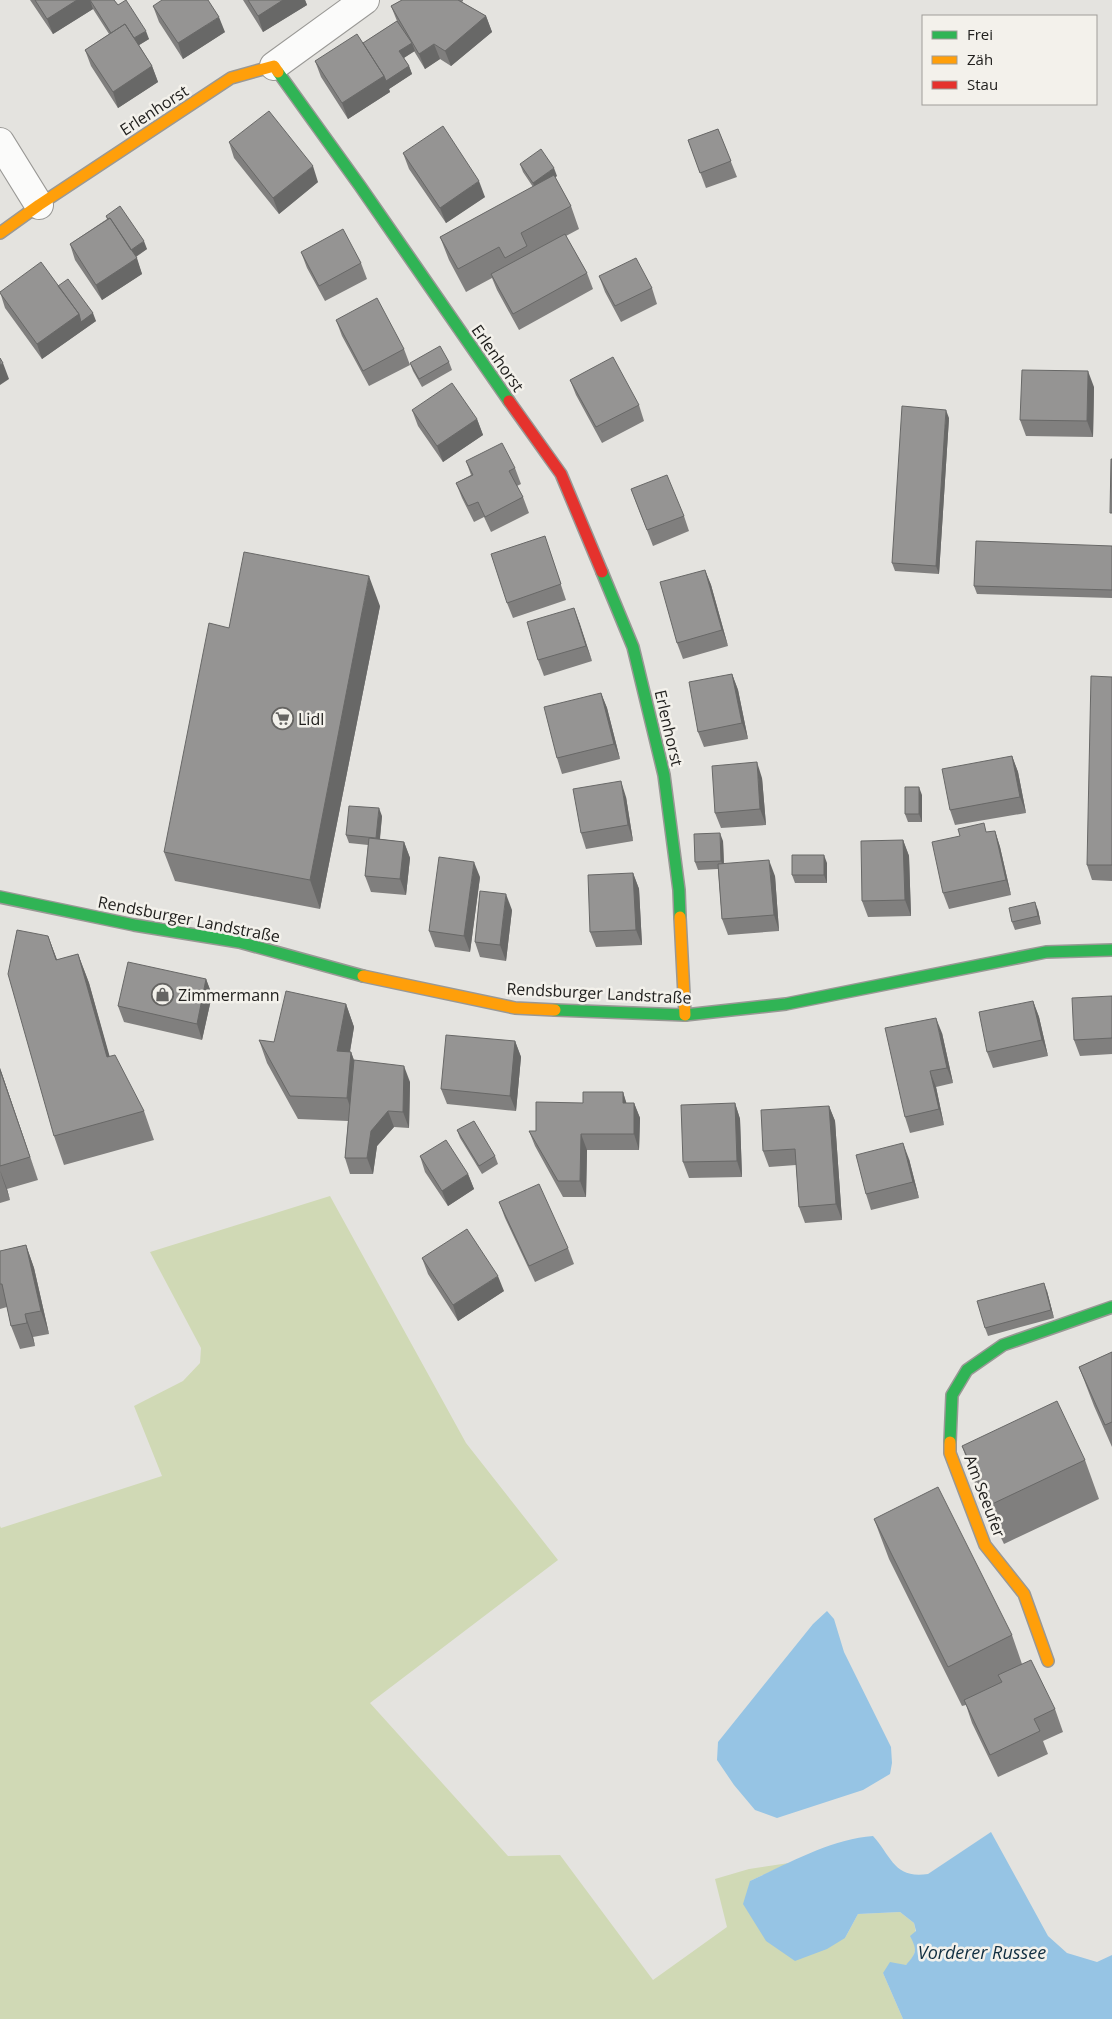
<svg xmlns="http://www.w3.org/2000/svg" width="1112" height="2019" font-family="'Open Sans',sans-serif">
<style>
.green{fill:#d0d9b5}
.water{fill:#96c4e4}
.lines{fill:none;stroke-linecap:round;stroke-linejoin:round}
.street-casing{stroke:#999895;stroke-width:30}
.fast-casing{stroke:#999895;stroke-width:14}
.slow-casing{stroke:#999895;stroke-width:14}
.jam-casing{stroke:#999895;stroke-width:14}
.street{stroke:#fbfbfa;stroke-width:28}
.fast{stroke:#30b455;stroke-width:11}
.slow{stroke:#ff9f0a;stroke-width:11}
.jam{stroke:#e5322d;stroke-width:11}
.wall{fill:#807f7e}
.shaded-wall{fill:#686867}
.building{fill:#959493;stroke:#686867}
.labels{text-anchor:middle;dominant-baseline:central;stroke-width:5;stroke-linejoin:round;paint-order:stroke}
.street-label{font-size:16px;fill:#21201e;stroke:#f3f1eb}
.poi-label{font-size:16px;fill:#21201e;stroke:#f3f1eb;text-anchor:start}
.water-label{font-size:18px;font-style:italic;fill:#102e41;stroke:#f3f1eb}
</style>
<rect width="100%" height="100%" fill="#e4e3df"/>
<!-- green -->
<path class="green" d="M330 1196 466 1443 558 1560 370 1703 508 1856 560 1855 653 1980 727 1927 715 1879 749 1869 789 1863 750 1881 845 1938 858 1914 900 1912 914 1923C917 1937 919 1955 906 1965 900 1969 890 1971 883 1973L903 2019H0V1526L1 1528 162 1476 134 1406 183 1381 200 1363 201 1348 150 1252Z"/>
<!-- water -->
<path class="water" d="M827 1611 834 1619 844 1652 891 1747 892 1763 890 1774 863 1790 777 1818 755 1810 734 1785 717 1760 718 1742 813 1624Z
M991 1832 1048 1936 1067 1953 1097 1962 1112 1955V2019H903L883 1973 890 1962 906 1965C916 1953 918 1951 910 1936L916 1931 914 1923 900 1912 858 1914 845 1938 827 1949 795 1961 766 1941 743 1904 750 1881C787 1864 831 1839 873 1836 892 1857 894 1879 928 1874Z"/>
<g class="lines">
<defs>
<path id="street" d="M274 66 365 0
M0 142 39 205"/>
<path id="fast" d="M278 72 360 186 509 401
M602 572 633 647 664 775 679 890 680 917
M0 897 134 925 239 942 363 976
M555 1010 685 1015 786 1004 1046 952 1112 950
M950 1442 952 1395 967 1370 1003 1345 1112 1307"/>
<path id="slow" d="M0 233 39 205 231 78 274 66 278 72
M680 917 685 1015
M363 976 515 1008 555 1010
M950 1442V1453L985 1545 1024 1594 1048 1661"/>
<path id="jam" d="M509 401 561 474 602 572"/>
</defs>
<!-- street casing -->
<use href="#street" class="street-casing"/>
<!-- fast casing -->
<use href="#fast" class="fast-casing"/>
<!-- slow casing -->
<use href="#slow" class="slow-casing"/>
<!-- jam casing -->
<use href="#jam" class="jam-casing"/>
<!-- street -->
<use href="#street" class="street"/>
<!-- fast -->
<use href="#fast" class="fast"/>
<!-- slow -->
<use href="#slow" class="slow"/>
<!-- jam -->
<use href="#jam" class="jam"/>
</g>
<!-- wall -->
<path class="wall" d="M30 0H114L118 5 149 39 139 45 152 66 158 82 118 108 91 66 85 50 109 34 93 9 53 34Z
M243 0H305L307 5 263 32Z
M402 0H463V1L462 2 486 16 492 32 451 66 440 59 425 69 414 51 404 58 409 66 412 74 389 89 390 92 348 119 321 77 315 61 363 43 397 21 391 6Z
M153 6 225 32 183 59 159 22Z
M718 129 737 177 706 188 688 140Z
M229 142 318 182 279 214 234 158Z
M403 153 485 197 446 223 409 169Z
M520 164 557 176 555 177 571 206 579 229 566 236 587 273 593 289 519 330 497 290 492 278 466 292 449 260 440 237 533 187 523 172Z
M106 216 147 249 136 257 142 274 102 300 75 260 70 244 107 219Z
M301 252 361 263 367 279 325 301 307 268Z
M599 276 652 288 657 304 621 322 605 292Z
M58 286 96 321 42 359 5 308 0 292Z
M336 320 404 349 410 365 369 386 342 336Z
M449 362 452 370 422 387 413 371 410 363Z
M570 380 639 405 644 421 602 443 576 395Z
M1094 387 1093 437 1026 436 1020 420Z
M412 410 477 419 483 435 443 462 418 426Z
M949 418 939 574 895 571 892 563Z
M466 461 515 468 521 484 517 486 523 497 529 513 491 532 484 517 474 522 462 498 456 483 471 475Z
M631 489 684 516 689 531 653 546Z
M1112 546V598L977 594 974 586Z
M550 552 566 600 513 618 507 603Z
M705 570 711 585 728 646 683 659 677 643Z
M380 606 320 909 175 881 164 852 229 628Z
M574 608 592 661 544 676 538 660Z
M732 674 738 690 748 739 704 747 698 732Z
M1112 677V881L1092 880 1087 865Z
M601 693 607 708 620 759 562 774 557 758Z
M1012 756 1018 772 1026 813 955 825 950 810Z
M762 778 766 825 721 828 715 813Z
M922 795V822H908L905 814Z
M626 797 633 841 586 849 581 833Z
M382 816 380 839 404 842 410 858 406 895 371 892 365 876 368 845 349 843 346 835Z
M995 831 1000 847 1011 895 949 909 943 893Z
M903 840 909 856 911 916 868 917 862 901Z
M723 841 724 864 775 876 779 931 728 935 722 919 718 869 698 870 695 862Z
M827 863V883H795L792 875Z
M633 873 639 889 642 945 596 947 590 932Z
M480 877 470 952 435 947 429 931Z
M512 910 506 961 480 957 475 942Z
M1038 910 1041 924 1015 930 1012 922Z
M48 936 57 960 78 954 89 983 109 1056 144 1111 154 1140 64 1165 54 1136Z
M206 979 212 995 202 1040 124 1022 118 1006Z
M1112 996V1054L1080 1056 1074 1040Z
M1033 1001 1039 1017 1048 1056 993 1068 987 1052Z
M346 1004 354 1027 350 1052H351L354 1060 410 1082 409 1128 394 1127 377 1146 373 1174H350L345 1158 348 1121 298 1119 267 1063 259 1040 274 1042Z
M942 1033 953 1083 936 1087 944 1125 910 1133 905 1117Z
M515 1041 521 1057 516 1111 447 1104 441 1089Z
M0 1068 38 1180 7 1189 10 1200 0 1203Z
M623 1092 626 1103H634L640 1118 639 1150H587L586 1197H563L535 1146 529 1131H536L583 1103Z
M735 1103 740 1119 742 1177 689 1178 683 1162Z
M829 1106 835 1121 842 1220 805 1223 799 1207 796 1165 769 1167 763 1151Z
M457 1130 495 1156 498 1164 482 1174 460 1138Z
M420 1156 468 1174 474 1189 448 1206 425 1172Z
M909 1159 919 1198 871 1210 866 1194Z
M499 1202 568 1248 574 1264 535 1282 505 1218Z
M26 1245 34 1268 49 1334 33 1337 35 1346 20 1349 11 1326 7 1307 0 1309V1251Z
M422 1258 504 1291 458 1321 428 1274Z
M1047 1291 1054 1318 988 1336 985 1328Z
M1112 1352V1447L1094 1406 1079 1367Z
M962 1446 1085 1460 1099 1499 1004 1544 976 1486Z
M874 1519 1012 1635 1022 1664 1055 1709 1063 1732 1043 1741 1048 1754 998 1777 972 1723 966 1705 962 1706 889 1559Z"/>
<!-- shaded-wall -->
<path class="shaded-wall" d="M77 0H90L93 9 53 34 47 19Z
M283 0H305L307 5 263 32 258 16Z
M486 16 492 32 451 66 445 51Z
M219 17 225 32 183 59 178 43Z
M146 31 149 39 136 47 133 39Z
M412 43 415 51 402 59 399 51Z
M434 44 440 59 425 69 419 54Z
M152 66 158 82 118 108 113 92Z
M409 66 412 74 389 89 390 92 348 119 342 103 384 76Z
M313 166 318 182 279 214 273 198Z
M554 168 557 176 536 191 533 183Z
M479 181 485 197 446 223 440 208Z
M144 241 147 249 132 259 130 251Z
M137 258 142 274 102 300 96 285Z
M93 313 96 321 42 359 37 344 79 314Z
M3 363 9 379 0 385V365Z
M1088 371 1094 387 1093 437 1087 421Z
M946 410 949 418 939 574 936 566Z
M477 419 483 435 443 462 437 446Z
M705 570 711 585 728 646 722 630Z
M369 576 380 606 320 909 310 880Z
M574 608 580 624 592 661 586 646Z
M732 674 738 690 748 739 742 723Z
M601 693 607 708 620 759 614 744Z
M1012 756 1018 772 1026 813 1020 797Z
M757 762 762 778 766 825 760 809Z
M621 781 626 797 633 841 628 825Z
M919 787 922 795V822L919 814Z
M379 808 382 816 379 846 376 838Z
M995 831 1000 847 1011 895 1006 880Z
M720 833 723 841 724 869 721 861Z
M903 840 909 856 911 916 905 900Z
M404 842 410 858 406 895 400 879Z
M824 855 827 863V883L824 875Z
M769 860 775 876 779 931 774 915Z
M474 862 480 877 470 952 464 936Z
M633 873 639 889 642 945 636 930Z
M506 894 512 910 506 961 500 945Z
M1035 902 1038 910 1041 924 1038 916Z
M48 936 59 965 56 960Z
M78 954 89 983 118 1086 107 1057Z
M206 979 212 995 202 1040 197 1024Z
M1033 1001 1039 1017 1048 1056 1042 1040Z
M346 1004 354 1027 346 1074 337 1051Z
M936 1018 942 1033 953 1083 947 1068Z
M515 1041 521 1057 516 1111 510 1096Z
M351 1052 359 1075 355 1121 347 1098Z
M404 1066 410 1082 409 1128 403 1112Z
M0 1068 38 1180 0 1070Z
M930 1071 936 1087 944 1125 939 1109Z
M623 1092 628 1108 623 1103Z
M634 1103 640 1118 639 1150 634 1134Z
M735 1103 740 1119 742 1177 737 1161Z
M829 1106 835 1121 842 1220 836 1204Z
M388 1111 394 1127 377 1146 373 1174 367 1158 371 1131Z
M581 1134 587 1150 586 1197 580 1181Z
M903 1143 909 1159 919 1198 913 1182Z
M0 1170 7 1189 10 1200 2 1177Z
M468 1174 474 1189 448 1206 442 1191Z
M26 1245 34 1268 49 1334 41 1311Z
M498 1276 504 1291 458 1321 453 1305Z
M1044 1283 1047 1291 1054 1318 1051 1310Z
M25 1314 33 1337 35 1346 27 1323Z"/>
<!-- building -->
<path class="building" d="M35 0H77L47 19Z
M90 0H114L118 5 126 0 146 31 134 38 125 24 111 33Z
M162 0H208L219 17 178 43 153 6Z
M248 0H283L258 16Z
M402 0H458L486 16 445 51 434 44 419 54 391 6Z
M397 21 412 43 399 51 409 66 386 81 384 76 363 43Z
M125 24 152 66 113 92 85 50Z
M357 34 384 76 342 103 315 61Z
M269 111 313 166 273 198 229 142Z
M443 126 479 181 440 208 403 153Z
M718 129 731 161 700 173 688 140Z
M541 149 554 168 533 183 520 164Z
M554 175 571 206 521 233 527 246 505 258 499 247 458 269 440 237Z
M120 206 144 241 131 250 110 218 108 219 106 216Z
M110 218 137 258 96 285 70 244Z
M343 229 361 263 319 286 301 252Z
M565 234 587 273 513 314 491 274Z
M636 258 652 288 615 306 599 276Z
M41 262 79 314 37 344 0 293V292Z
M68 279 93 313 81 322 79 314 58 286Z
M377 298 404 349 363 371 336 320Z
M440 346 449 362 419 379 410 363Z
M613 357 639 405 596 427 570 380Z
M0 358 3 363 0 365Z
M1022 370 1088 371 1087 421 1020 420Z
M452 383 477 419 437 446 412 410Z
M902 406 946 410 936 566 892 563Z
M502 443 515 468 509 471 523 497 485 517 478 502 468 506 456 483 473 475 466 461Z
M1111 459H1112V513H1110Z
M667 475 684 516 647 530 631 489Z
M545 536 561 584 507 603 491 554Z
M976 541 1112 546V590L974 586Z
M244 552 369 576 310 880 164 852 209 623 229 628Z
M705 570 722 630 677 643 660 582Z
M574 608 586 646 538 660 527 622Z
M732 674 742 723 698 732 689 682Z
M1091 676 1112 677V865H1087Z
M601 693 614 744 557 758 544 707Z
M1012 756 1020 797 950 810 942 769Z
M757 762 760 809 715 813 712 766Z
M621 781 628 825 581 833 573 789Z
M905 787H919V814H905Z
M349 806 379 808 376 838 346 835Z
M984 823 986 832 995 831 1006 880 943 893 932 842 960 836 958 829Z
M720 833 721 861 695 862 694 834Z
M369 838 404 842 400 879 365 876Z
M903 840 905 900 862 901 861 841Z
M792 855H824V875H792Z
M439 857 474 862 464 936 429 931Z
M769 860 774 915 722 919 718 864Z
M633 873 636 930 590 932 588 875Z
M480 891 506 894 500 945 475 942Z
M1035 902 1038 916 1012 922 1009 908Z
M17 930 48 936 56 960 78 954 107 1057 115 1055 144 1111 54 1136 8 974Z
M128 962 206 979 197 1024 118 1006Z
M286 991 346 1004 337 1051 351 1052 347 1098 290 1096 259 1040 274 1042Z
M1112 996V1038L1074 1040 1072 998Z
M1033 1001 1042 1040 987 1052 979 1012Z
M936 1018 947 1068 930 1071 939 1109 905 1117 885 1028Z
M446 1035 515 1041 510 1096 441 1089Z
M354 1060 404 1066 403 1112 388 1111 371 1131 367 1158H345Z
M0 1070 30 1157 0 1166Z
M583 1092H623V1103H634V1134H581L580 1181H558L529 1131H536V1102L583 1103Z
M735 1103 737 1161 683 1162 681 1105Z
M829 1106 836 1204 799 1207 795 1149 763 1151 761 1110Z
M474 1121 495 1156 479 1166 457 1130Z
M446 1140 468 1174 442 1191 420 1156Z
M903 1143 913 1182 866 1194 856 1155Z
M539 1184 568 1248 529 1266 499 1202Z
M467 1229 498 1276 453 1305 422 1258Z
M26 1245 41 1311 25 1314 27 1323 11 1326 2 1284H0V1251Z
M1044 1283 1051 1310 985 1328 977 1301Z
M1112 1352V1422L1105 1425 1079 1367Z
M1057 1401 1085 1460 990 1505 962 1446Z
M938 1487 1012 1635 948 1667 874 1519Z
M1031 1660 1055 1709 1034 1719 1040 1731 990 1755 964 1700 1002 1682 998 1675Z"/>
<!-- icons -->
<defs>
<symbol id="supermarket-ring" viewBox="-11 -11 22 22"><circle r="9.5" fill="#f3f1eb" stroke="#656462" stroke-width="1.5"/><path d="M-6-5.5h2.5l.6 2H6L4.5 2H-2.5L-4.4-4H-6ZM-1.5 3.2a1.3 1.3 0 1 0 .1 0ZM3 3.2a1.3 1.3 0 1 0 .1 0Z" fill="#656462"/></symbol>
<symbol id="shop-ring" viewBox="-11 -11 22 22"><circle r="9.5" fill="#f3f1eb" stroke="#656462" stroke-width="1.5"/><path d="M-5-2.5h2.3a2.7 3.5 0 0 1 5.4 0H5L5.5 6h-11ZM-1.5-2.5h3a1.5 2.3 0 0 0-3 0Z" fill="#656462"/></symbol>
</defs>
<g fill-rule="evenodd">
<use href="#supermarket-ring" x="270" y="706" width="25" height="25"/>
<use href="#shop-ring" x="150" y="982" width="25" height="25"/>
</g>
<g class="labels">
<!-- street labels -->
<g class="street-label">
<text transform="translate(154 110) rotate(-33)">Erlenhorst</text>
<text transform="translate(498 358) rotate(55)">Erlenhorst</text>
<text transform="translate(669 728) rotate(77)">Erlenhorst</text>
<text transform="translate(189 919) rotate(11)">Rendsburger Landstraße</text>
<text transform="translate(599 993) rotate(3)">Rendsburger Landstraße</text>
<text transform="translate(985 1496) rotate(69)">Am Seeufer</text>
</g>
<!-- poi labels -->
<g class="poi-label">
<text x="298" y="719">Lidl</text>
<text x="178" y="995">Zimmermann</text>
</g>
<!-- water labels -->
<g class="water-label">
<text x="982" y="1952">Vorderer Russee</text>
</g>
</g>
<!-- legend -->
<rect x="922" y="15" width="175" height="90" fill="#f3f1eb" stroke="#9f9d99"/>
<rect x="932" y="31" width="25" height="8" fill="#30b455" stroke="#9f9d99"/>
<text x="967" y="40" font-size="15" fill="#21201e">Frei</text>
<rect x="932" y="56" width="25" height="8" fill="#ff9f0a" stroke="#9f9d99"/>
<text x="967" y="65" font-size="15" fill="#21201e">Zäh</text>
<rect x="932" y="81" width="25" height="8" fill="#e5322d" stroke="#9f9d99"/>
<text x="967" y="90" font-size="15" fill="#21201e">Stau</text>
</svg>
